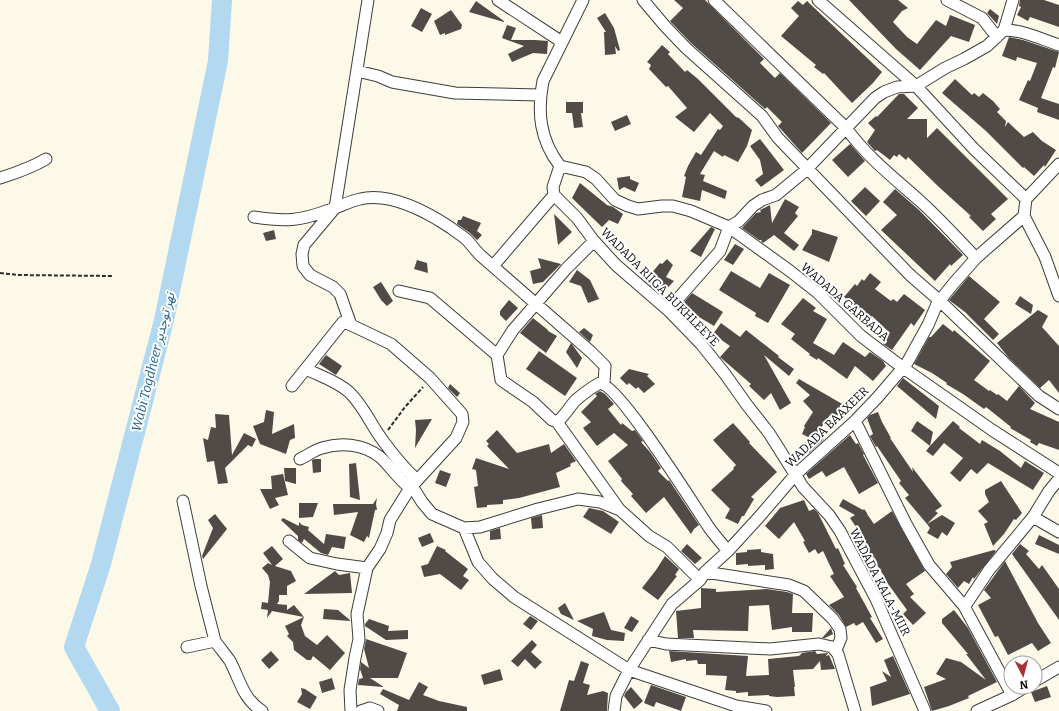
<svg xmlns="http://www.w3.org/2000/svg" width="1059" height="711" font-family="Bitter,'Noto Sans Arabic',serif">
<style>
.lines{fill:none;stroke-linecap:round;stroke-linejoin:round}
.river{stroke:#b2d9ef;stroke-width:20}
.building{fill:#514b47}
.street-casing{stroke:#3d3d3d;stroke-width:13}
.path{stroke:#2c2c2c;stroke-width:2;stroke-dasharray:4 2;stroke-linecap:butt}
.street{stroke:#fff;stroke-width:11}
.labels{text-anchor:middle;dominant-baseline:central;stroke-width:4;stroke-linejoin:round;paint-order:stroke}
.street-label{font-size:12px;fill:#0a0a0a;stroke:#fff}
.water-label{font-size:13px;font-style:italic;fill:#20608e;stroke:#fff}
</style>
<rect width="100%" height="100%" fill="#fdf9e9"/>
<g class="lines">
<!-- river -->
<path class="river" d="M110 711 74 647 101 564 164 320 218 61 222 0"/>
</g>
<!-- building -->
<path class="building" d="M674 0H705L764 59 760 63 775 78 780 73 831 123 802 153 778 126 782 122 767 107 765 109 691 43 670 21 683 8Z
M849 0H898L908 8 902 11 893 22 907 37 917 44 936 20 946 26 950 15 975 25 969 42 951 36 920 70 896 49Z
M1020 0H1044L1059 5V27L1030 17 1028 21 1017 15 1021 7 1019 6Z
M476 1 504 21V22L469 12Z
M798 1 803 5 807 1 882 72 873 83 852 103 824 73 823 74 814 67 816 65 781 36 799 16 791 8Z
M421 8 432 14 422 32 411 26Z
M990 9 999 16 997 24 987 13Z
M451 10 462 25 461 29 445 35V33L440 35 434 21Z
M605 13 614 28 620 50 618 51 615 46 616 54 605 55 604 32H606L597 18Z
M507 25 516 28 511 40H535L548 41 547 54 533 53 512 62 508 54 524 46 502 38Z
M1009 37 1023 40 1059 52 1055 68 1053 67 1041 98 1059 104V120L1037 112 1038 108 1019 100 1028 80 1030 81 1037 63 1017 57 1016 61 1002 56Z
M662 45 670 52 668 54 685 72 687 70 698 79 736 117 739 118 752 130 747 146 738 162 724 155 723 157 714 151 700 174 705 175 703 181 727 191 725 199 702 190 700 201 682 197 686 177 684 176 688 166 696 152 701 155 718 129 720 130 723 126 710 113 694 132 675 117 687 108 668 86 666 87 649 69 651 65 647 62Z
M955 79 972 95 974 93 979 97 983 93 993 101 1000 109 997 112 1006 121 1005 127 1008 122 1024 137 1033 132 1042 141 1056 150 1045 167 1044 165 1034 176 1024 167 1023 168 986 131 942 93Z
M899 94H904L918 108 907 119H927V138L937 128 1008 199 991 214 996 219 983 231 969 217 971 216 940 188 908 157 906 160 899 154 897 157 894 155 890 160 877 150 875 151 867 142 875 130 868 123 876 116 877 117Z
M566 102H583V113H581L583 127 574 128 572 113H566Z
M627 115 631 124 615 131 611 122Z
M760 139 784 170 761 187 755 180 763 174 760 160 750 146Z
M850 144 865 161 848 177 832 160Z
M630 176V179L639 183 635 192 624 187 619 190 617 178Z
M580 183 607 205 613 207 623 214 618 224 609 220 602 227 572 198Z
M865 187 880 201 866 216 851 201Z
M895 189 919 210 963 255 951 266 950 264 935 281 881 230 897 215 883 202Z
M785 199 799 207 795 213 798 216 784 233 799 245 794 251 774 235 763 243 761 241 762 240H759L742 228 756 213 761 212 760 210 770 205 772 223Z
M554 214 572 232 558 245Z
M463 216 481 223 477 231 482 235 477 240 470 233 457 224 458 220H461Z
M711 227 715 229 701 257 690 251Z
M812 229 838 237 829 262 802 250 812 234Z
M274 230 276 239 266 241 263 233Z
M735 244 744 249 733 265 724 260Z
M538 258 561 264 543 282 533 284 530 271 541 268Z
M667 259 673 265 666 277 674 281 661 295 645 281 660 263 662 264Z
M417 260 427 263 428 273 414 269Z
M577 270 590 280 599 299 588 303 581 286 569 282Z
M731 271 760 288 769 273 790 285 768 323 755 316 756 313 719 290Z
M870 273 881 282 875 289 891 301 893 299 897 302 904 294 925 310 914 326 911 323 892 350 883 344 887 337 886 336 890 333 872 316 870 318 844 297 855 284 857 286 862 279 864 281Z
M969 276 1000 302 984 319 999 334 993 340 965 312 949 300Z
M381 282 393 301 387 306 381 300 373 287Z
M692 293 723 312 714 326 694 314 691 317 680 307Z
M1020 296 1033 305 1031 314 1015 304Z
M803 298 816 308 813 311 827 319 813 343 834 355 843 342 865 357 870 352 883 361 886 366 873 381 855 366 847 379 818 358 817 360 809 355 810 354 791 339 795 334 781 324Z
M509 300 518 308 506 321 500 315V311Z
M1038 310 1048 316 1042 327 1059 346V393L1049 380 1040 388 1008 357 997 343Z
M533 318 548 330V331L557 336 546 353 520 333Z
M721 323 740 337 746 330 779 356 778 357 794 369 789 376 764 355 791 403 780 410 771 393 764 400 749 386 751 384 720 357 730 346 713 334Z
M943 324 953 332 954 330 990 361 974 380 989 391 990 390 997 395 998 394 1007 401 1019 386 1035 403 1030 409 1059 422V450L1039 443 1037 446 1030 442 1031 440 1010 428 1011 427 986 407 984 409 963 394 946 384 947 383 932 373 914 364 929 337H931Z
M584 328 593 335 590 342 579 332Z
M571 343 582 358 577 368 566 352Z
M539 351 577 378 565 396 526 369Z
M326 355 342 366 336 375 319 364Z
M629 369 649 374 647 376 655 384 644 393 638 387 636 389 629 383 627 385 620 378Z
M903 378 939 406 936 419 897 386Z
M799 379 844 405 836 419 830 415 821 428 827 433 823 440 809 453 802 446 810 438 802 434 805 427 804 426 813 412 803 401 810 395 796 383Z
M450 384 460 393 457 397 448 388Z
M600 391 605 394 614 404 608 409 621 425 622 423 632 431 635 430 643 441 641 442 650 452 661 468 658 471 668 481 669 480 699 525 694 529 691 534 664 497 646 513 631 496 633 494 621 481 622 479 608 461 628 445 614 433 597 446 583 428 591 422 581 412 597 396 595 394Z
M266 410 274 412 272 434 294 424 295 438 290 440 286 454 260 444 253 426 264 422Z
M878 412 882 422 891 438H890L913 472 912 467 942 506 935 511 938 513 927 524 905 498 909 495 899 483 901 481 877 446 876 447 870 436 873 434 867 418 870 415Z
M215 414 229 415 232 455 244 433 256 439 252 447 248 445 225 468 228 483 218 484 214 461 207 462 203 438 208 440 211 427 216 428Z
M432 419 415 448 416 430 415 420Z
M917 421 933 432 930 446 953 421 960 427 959 428 980 444 982 440 1000 451 1021 468 1025 461 1044 473 1033 490 988 463 977 474 971 469 960 482 950 473 963 458 944 443 933 456 926 451 930 446 911 431Z
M733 423 750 442 749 443 777 472 751 497 754 499 744 516H742L738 524 725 518 730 509 711 490 734 469 733 468 736 465 713 440Z
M497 430 517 453 549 444 551 453 564 444 576 461 570 464 571 466 556 473 560 487 519 498 503 500V504L487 505V507L477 508 474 487 478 486 476 470 472 469 476 458 509 469 487 446 489 444 486 441Z
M850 435 856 444 858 443 864 454 863 455 878 483 859 494 844 467 826 477 822 471 809 479 806 474Z
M315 459H321V472L313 473 312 460Z
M356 463 360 500 350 497 349 464Z
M284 468H296V484L285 481Z
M440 470 451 474 446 487 435 483Z
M283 474 288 495 275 498 279 505 270 509 260 489H272L271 476Z
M1001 481 1022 513 1016 520 1014 519 1004 534 993 546 984 524 988 522 978 511 989 502 985 494V490Z
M377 498 376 504 377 510H375L369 538 367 536 364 542 350 535 358 512 334 515 333 504H373Z
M843 499 863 510 864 509 867 513V514L874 524 892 511 925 571 906 584 914 594 910 597 926 613 913 625 903 614 907 610 883 577 884 576 864 544 866 542 850 518 855 515 839 506Z
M804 500 809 511 814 509 818 513 836 549 838 548 845 564 843 565 857 587 856 588 872 617 870 618 883 639 876 643 863 622 856 626 854 623 846 627 839 615 829 605 844 597 830 576 834 574 823 551 818 554 815 549 809 553 803 542 805 541 794 522 779 539 765 526 780 508Z
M299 503H318L313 517 299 518Z
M589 508 603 511 619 522 611 534 583 517Z
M215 514 227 529 203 559 202 556 213 528 208 520Z
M542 515 543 528 532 529 531 518Z
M942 515 955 523 947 536 942 532 938 539 927 533 930 528 927 524Z
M283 518 299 526V522L302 525 309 527 308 530 324 544 326 534 346 537 344 549 332 547 328 555 321 553 304 539 302 543 298 540V536L283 522 281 520Z
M500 528 501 539 490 540V531Z
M430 533 434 542 422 547 418 538Z
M1039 535 1059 545V554L1035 544Z
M687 544 702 558 695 564 681 551Z
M1020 544 1029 551 1026 554 1039 569 1042 565 1059 589V620L1012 554Z
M272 546 283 559 275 566 291 571 296 581 287 586V595H279V601L277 604 287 605V610L294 605 304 617 272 611 267 618 268 610 261 609 262 602 268 603 270 582 268 575 262 568 268 563 272 565 263 553Z
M437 546 446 550 445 551 468 569 463 576 469 580 461 590 440 574 424 577 421 566 428 564Z
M761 549V552L773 554 774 569 765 570V565L748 566V564L736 565V553L747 552V550Z
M994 550 996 551 974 579 973 577 969 584 964 581 958 588 946 574 952 567 950 562Z
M665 556 679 569 675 575 677 576 658 600 642 588 656 570Z
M1005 561 1038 623 1051 643 1038 651 1032 643 1008 655 998 636 995 637 978 605 991 598 984 590Z
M335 571 339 575 350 573 352 593 304 594Z
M701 588 716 589V592L767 589 787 592 793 594 792 613H813L812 632H792V627L772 630 769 605 749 606 748 631 693 630 694 638H678L676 611 701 608Z
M565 603 574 620 561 614 558 608Z
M324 609 338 610 351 621 323 619Z
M954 610 968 628 997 682 968 696 969 698 949 706 932 711 924 687 946 679 936 674 946 658 961 662 986 680 966 654H968L942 623V619Z
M604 612 611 630 625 633 624 641 607 640 592 636 593 629 577 621Z
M530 616 538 621 531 630 523 624Z
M631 616 639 621 632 632 624 628Z
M304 617 301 625 305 636 317 645 327 635 345 653 330 670 313 656 311 660H307L294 650 293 642 287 636 289 634 285 626Z
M369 619 389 626 388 631 408 630V639L386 640 365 626V624Z
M831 628 833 634 825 638H822Z
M366 639 407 653 398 678H370L384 687 358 685 359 679 363 678 360 669 361 662 369 668 364 649Z
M532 640 537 645 531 652 542 662 535 669 525 659 518 667 511 661Z
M271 651 279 660 269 669 261 660Z
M669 651 748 656 746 676 769 675 768 659 799 656 802 653 815 651 817 654 828 653 826 656 829 655 835 669 821 670 820 661 813 669 793 670 795 687H794L795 696 777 697 769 696V695L748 696V692L736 693V691L725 690 727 676 706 675V664H698L697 660 686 661V659L671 662Z
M893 656 910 694 872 706 870 687 887 681 882 671 891 677 884 660Z
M581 661 589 664 583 683 590 685 587 695 603 691 608 693 607 711H560L569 680 574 681Z
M500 669 503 680 484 685 481 675Z
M332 678 335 689 322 693 319 682Z
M419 682 428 687 423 695 439 701 467 707V711H397L399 705 380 694 383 689 409 700Z
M651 685 686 697 681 711 656 702 654 707 644 703Z
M1047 686 1051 697 1035 702 1031 692Z
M631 687 643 701 634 709 624 696 626 692Z
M301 688 305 689 317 697 310 709 297 702 302 694Z"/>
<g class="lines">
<defs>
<path id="street" d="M498 0 562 42
M583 0 543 81C537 113 540 140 560 166L553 187 554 195 577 218 594 241 616 265 668 310 701 344 725 374 747 405 769 433 803 487 829 515 840 531 876 599 925 711
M643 0 665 26 686 48 762 116 778 138 910 275 940 301 1039 396 1059 409
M714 0 846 128C868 158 893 177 920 201 940 219 958 239 976 258
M818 0 916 86 974 149 1026 199
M947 0 982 18 997 37
M1013 0 1004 30C1023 30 1041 39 1059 45
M357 71 378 76 392 82 455 93 540 95
M560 166 586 172 596 179 615 200 628 206 638 209 662 206H673L691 211 729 227 790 271 818 293 861 336 902 367 992 430 1059 473
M0 178C16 173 31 168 46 159
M1024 216 1045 257 1059 296
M254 217C285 222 300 221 329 210 339 207 350 201 360 199 391 192 427 212 451 228 456 232 461 235 466 239 471 244 475 250 480 255L591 352 605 366 604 384
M493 266 554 195
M399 291 430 298 497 355 501 380 533 402 552 420 557 422C565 416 569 407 576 400 583 394 592 387 600 383 619 385 695 507 710 529 716 537 722 544 728 551
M668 310 720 251 729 227 739 221 753 206 762 200 776 195 805 171 875 98 884 92 897 87 916 86 945 68 964 59 987 46 1004 30
M351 325 340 294 333 287 310 275 303 266 302 254 304 245 335 208 368 0
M497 355 513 330 566 269 594 241
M306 369C320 376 337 381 349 392 363 405 370 423 381 438 391 452 404 468 417 480
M292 386 343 322 351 325 391 344 430 378 462 414 463 422 456 438 412 486
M855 421 906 524 929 565 964 606 967 603 989 570 1033 517 1049 491 1059 479
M557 422 619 509
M300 459C307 456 314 450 322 448 341 442 364 444 380 457 391 467 398 479 410 488L412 486 422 502 432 514 464 528 478 562 493 579 514 597 629 670 736 706 766 711
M183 501 201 586 215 641
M1033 517 1059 532
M464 528 480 527 538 509 578 499 600 502 620 510 649 536 667 547 700 580
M289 541 310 558 337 564 367 568
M705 572 789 585 804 591 833 619 840 629 841 638 836 650
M964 606 1012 695
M648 640 666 644 770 649 819 644 832 647 838 654 855 711
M187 647 215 641C220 648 225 654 230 661 240 680 243 699 262 711
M1035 681 1059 667
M351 711 350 690 355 658 359 639 357 614 367 568 380 549 387 533 390 520 410 488
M361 711 370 708 378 711
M614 711 616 696 629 670 672 604 700 580 705 572 728 551 760 516 795 475 855 421 877 398 907 363 928 325 937 304 954 283 976 258 1024 216 1026 199 1059 164
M977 711 1012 695 1025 687"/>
</defs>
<!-- street casing -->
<use href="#street" class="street-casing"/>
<!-- path -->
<path class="path" d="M0 273 18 275 112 276
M388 430 405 407 423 387"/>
<!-- street -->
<use href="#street" class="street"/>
</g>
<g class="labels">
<!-- street labels -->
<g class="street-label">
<text transform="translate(660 287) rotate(45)">WADADA RIIGA BUKHLEEYE</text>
<text transform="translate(845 302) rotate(41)">WADADA GARBADA</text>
<text transform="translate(827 427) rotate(-44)">WADADA BAAXEER</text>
<text transform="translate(880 582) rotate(63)">WADADA KALA-MIIR</text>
</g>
<!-- water labels -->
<g class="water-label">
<text transform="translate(153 362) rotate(-76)">Wabi Togdheer نهر توجدير</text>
</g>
</g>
<!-- north arrow -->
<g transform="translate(1023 675) rotate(174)"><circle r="19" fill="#ffffff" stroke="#9d9d9d"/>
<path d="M0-3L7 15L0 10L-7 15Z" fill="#ab3038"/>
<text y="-6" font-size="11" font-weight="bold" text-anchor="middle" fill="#0a0a0a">N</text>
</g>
</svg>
